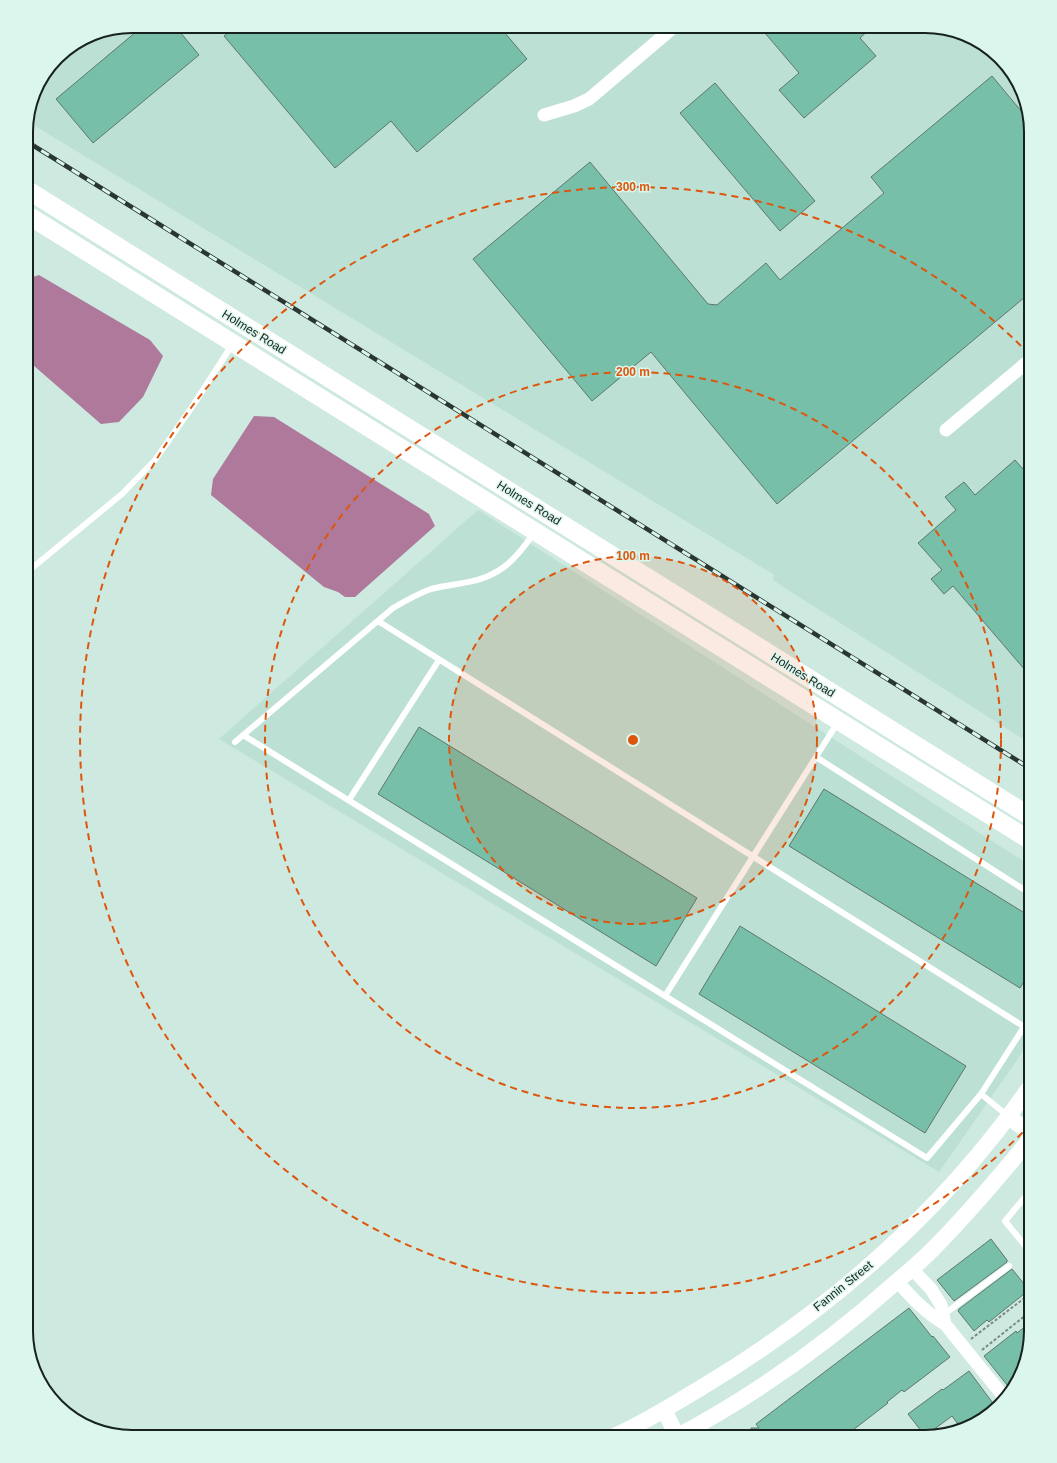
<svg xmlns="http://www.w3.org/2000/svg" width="1057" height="1463" font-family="Arial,sans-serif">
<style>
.built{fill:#bce0d3}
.water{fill:#ae799b}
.building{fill:#77bfa8;stroke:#5f776e}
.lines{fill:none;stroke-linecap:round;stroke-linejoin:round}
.path{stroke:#778a83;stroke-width:2;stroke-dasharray:3 2;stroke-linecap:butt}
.service{stroke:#fff;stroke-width:6}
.minor{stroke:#fff;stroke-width:13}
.tertiary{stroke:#fff;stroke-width:16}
.secondary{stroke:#fff;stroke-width:18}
.rail-casing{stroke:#2a3631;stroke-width:4.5}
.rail{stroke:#dbf6ec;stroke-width:3;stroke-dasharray:9;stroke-linecap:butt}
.ring{fill:none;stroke:#de560d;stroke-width:2;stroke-dasharray:7 5}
.labels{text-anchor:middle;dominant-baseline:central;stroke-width:3;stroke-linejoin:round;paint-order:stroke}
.street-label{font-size:12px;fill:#17211d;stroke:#dbf6ec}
.rim{fill:none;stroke:#17211d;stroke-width:2}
.centre{fill:#de560d;stroke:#dbf6ec;stroke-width:2}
.ring-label{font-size:12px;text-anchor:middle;font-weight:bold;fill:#de560d;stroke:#dbf6ec;stroke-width:3;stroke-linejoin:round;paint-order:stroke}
</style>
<rect width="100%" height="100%" fill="#cee9df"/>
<!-- built -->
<path class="built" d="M132 26H932L978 40 1017 79 1031 132V744L774 581 773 574 27 121 37 85 62 52 92 34Z
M478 510 1031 866V1040L939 1172 219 739Z
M26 1269 38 1375 26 1331Z"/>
<!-- water -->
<path class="water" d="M39 275 150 340 163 356 143 397 119 422 101 424 26 359V279Z
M254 416 274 417 429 514 435 526 355 597H345L338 592 324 587 211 495 213 479Z"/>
<!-- building -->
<path class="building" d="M143 26H175L199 55 93 143 56 99Z
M237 26H499L527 59 417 152 391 121 335 168 224 36Z
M759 26H873L860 38 876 56 804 118 779 90 799 73Z
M992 76 1027 118 1031 132V292L777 504 651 352 592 401 473 259 590 162 708 304 717 305 766 263 780 280 884 193 871 177Z
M715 83 815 201 780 231 680 113Z
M1015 460 1031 478V677L953 586 944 594 931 579 942 570 918 543 956 510 945 497 964 482 975 495Z
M419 727 697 898 656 966 378 794Z
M824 789 1031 917V970L1020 988 789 846Z
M740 926 966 1066 925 1133 699 994Z
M991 1239 1007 1260V1262L954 1301 937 1280Z
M1012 1269 1029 1290 989 1322 987 1320 974 1331 958 1311 959 1309Z
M909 1308 932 1337 933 1336 950 1357 904 1392 902 1390 887 1402 888 1403 844 1437H751V1428H759L756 1424Z
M1031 1322V1331L1017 1384 1011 1390 984 1356 1016 1331 1017 1333Z
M969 1371 995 1406 978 1423 960 1427 952 1416 925 1436 908 1414 942 1389 943 1390Z"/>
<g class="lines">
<!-- path -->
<path class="path" d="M971 1339 1031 1293
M982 1350 1031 1311"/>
<!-- service -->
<path class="service" d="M26 573 122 494 155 460 192 407 232 345
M378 621 1031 1031
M243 735 927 1158 981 1094 1031 1016
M235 742 393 608C405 601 417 594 431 589 458 582 479 585 504 567 516 558 525 546 534 533
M816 757 1031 894
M349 800 439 660
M665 996 838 722
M981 1094 1008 1116
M1031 1253 1005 1221 1031 1190
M943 1315 1009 1266"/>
<!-- minor -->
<path class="minor" d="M544 115 574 106 589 99 675 26
M946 430 1031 359
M897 1281C912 1298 926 1313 945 1324L941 1305 931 1289 912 1269
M945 1324 1004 1397"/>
<!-- tertiary -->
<path class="tertiary" d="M1009 1117 1031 1134
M664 1410 677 1436
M612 1437C642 1424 670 1406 699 1389 828 1312 945 1210 1031 1085
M676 1437C755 1395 828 1343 895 1283 907 1273 920 1262 931 1251 967 1215 999 1177 1031 1138"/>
<!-- secondary -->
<path class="secondary" d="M26 189 1031 817
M26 214 1031 841"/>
<defs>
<path id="rail" d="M26 141 1031 769"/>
</defs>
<!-- rail casing -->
<use href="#rail" class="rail-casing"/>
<!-- rail -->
<use href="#rail" class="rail"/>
</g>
<!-- distance rings -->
<circle cx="633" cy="740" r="184" fill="#de560d" fill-opacity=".12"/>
<g class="ring">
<circle cx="633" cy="740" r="184"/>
<circle cx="633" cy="740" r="368"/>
<path d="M1031 1124A553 553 0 1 1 1031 356"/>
</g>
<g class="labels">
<!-- street labels -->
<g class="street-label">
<text transform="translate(254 332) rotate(32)">Holmes Road</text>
<text transform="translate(529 503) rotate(32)">Holmes Road</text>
<text transform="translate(803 675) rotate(32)">Holmes Road</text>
<text transform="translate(843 1286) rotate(-39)">Fannin Street</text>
</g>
</g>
<!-- crop -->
<path d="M0 0H1057V1463H0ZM132 33H925A99 99 0 0 1 1024 132V1331A99 99 0 0 1 925 1430H132A99 99 0 0 1 33 1331V132A99 99 0 0 1 132 33Z" fill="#dbf6ec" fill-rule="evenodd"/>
<path class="rim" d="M132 33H925A99 99 0 0 1 1024 132V1331A99 99 0 0 1 925 1430H132A99 99 0 0 1 33 1331V132A99 99 0 0 1 132 33Z"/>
<circle cx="633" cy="740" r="6" class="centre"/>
<g class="ring-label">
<text x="633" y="191">300 m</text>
<text x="633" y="376">200 m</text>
<text x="633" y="560">100 m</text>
</g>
</svg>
